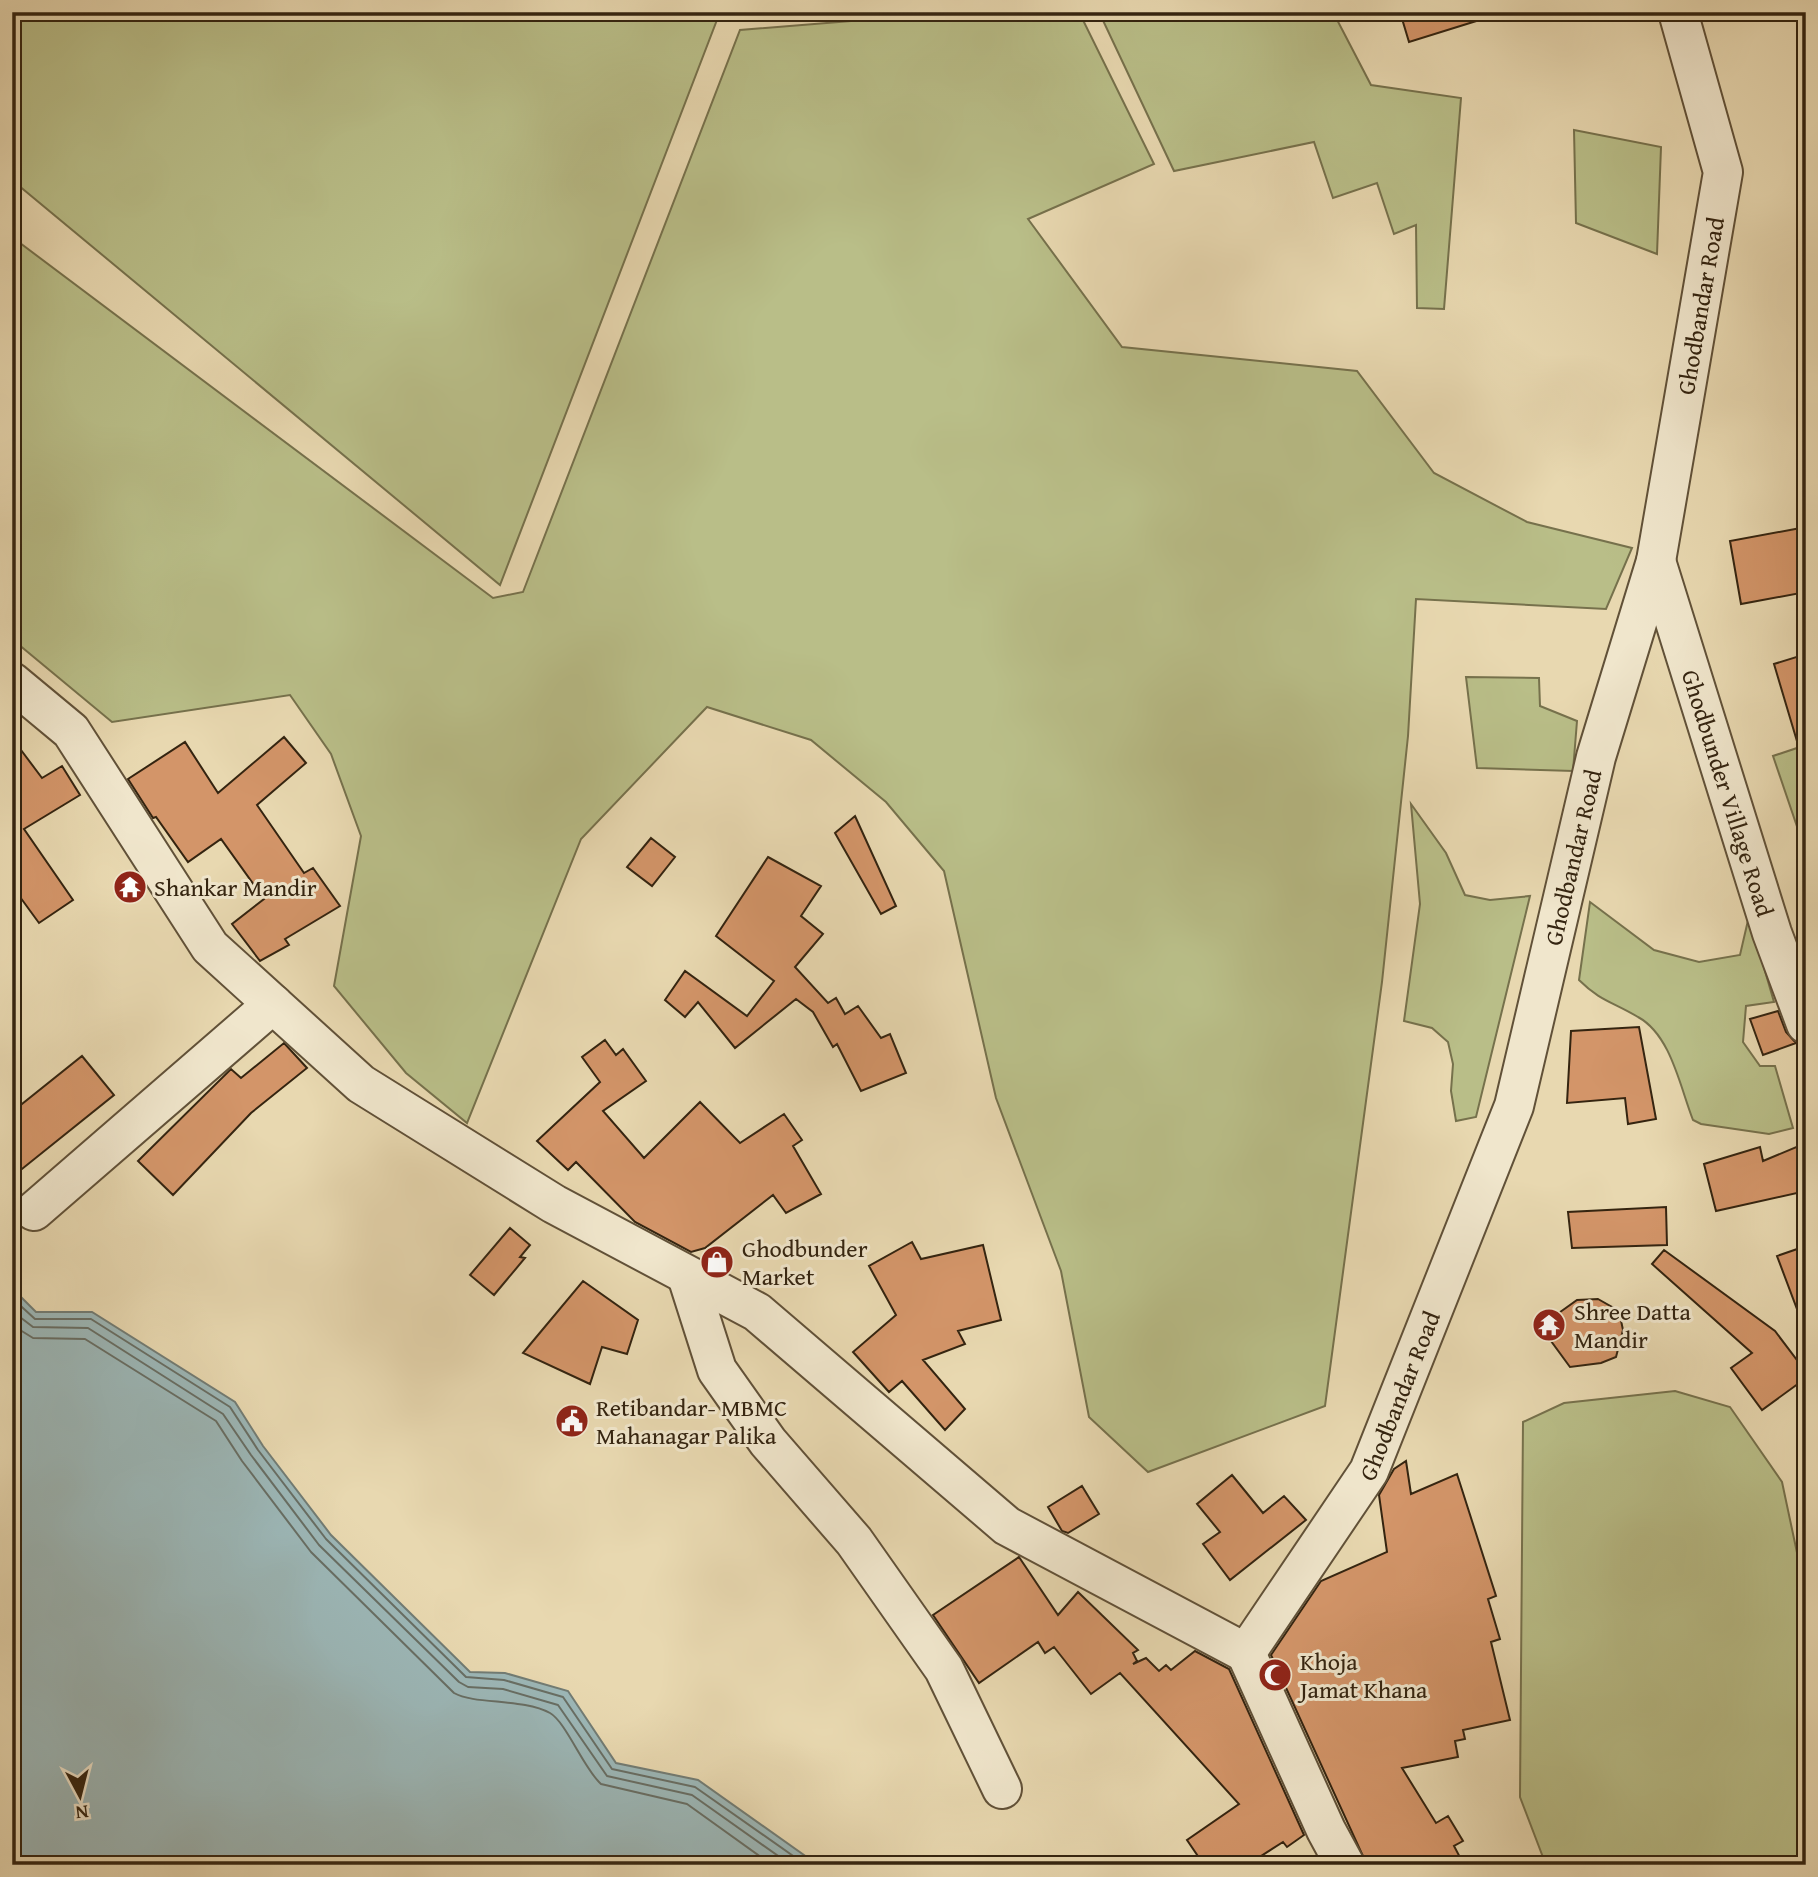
<svg xmlns="http://www.w3.org/2000/svg" width="1818" height="1877" font-family="'Gentium Book Plus',serif">
<style>
.green{fill:#b9be88;stroke:#76714c;stroke-width:2}
.water{fill:#9cb7b7;stroke:#727c74;stroke-width:2}
.lines{fill:none;stroke-linecap:round;stroke-linejoin:round}
.shore{stroke:#686e64;stroke-width:2}
.building{fill:#d39569;stroke:#342410;stroke-width:2}
.minor-casing{stroke:#615138;stroke-width:42}
.minor{stroke:#f0e6cc;stroke-width:38}
.labels{text-anchor:middle;dominant-baseline:central;stroke-width:6;stroke-linejoin:round;paint-order:stroke}
.street-label{font-size:24px;fill:#342410;stroke:#f0e6cc}
.poi-label{font-size:24px;fill:#342410;stroke:#f0e6cc;text-anchor:start}
</style>
<rect width="100%" height="100%" fill="#e8d8b0"/>
<filter id="stains"><feTurbulence type="fractalNoise" baseFrequency=".00286" numOctaves="4"/><feColorMatrix values="0 0 0 0 .2 0 0 0 0 .09 0 0 0 0 .02 0 0 0 .5 -.17"/></filter>
<radialGradient id="worn" r=".72"><stop offset=".6" stop-color="#630" stop-opacity="0"/><stop offset="1" stop-color="#630" stop-opacity=".3"/></radialGradient>
<!-- green -->
<path class="green" d="M12 12H720L500 585 12 180Z
M962 12H1079L1154 164 1028 219 1122 347 1357 371 1434 473 1527 522 1632 548 1606 609 1416 599 1408 736 1382 982 1325 1406 1148 1472 1089 1417 1061 1271 996 1098 944 871 886 802 811 740 707 707 581 839 467 1123 406 1073 334 986 361 836 331 754 290 695 112 722 12 639V237L493 598 523 592 740 30Z
M1099 12H1333L1371 85 1461 98 1444 309 1417 308 1416 225 1394 234 1377 183 1333 198 1314 142 1174 171Z
M1574 130 1661 147 1657 254 1576 223Z
M1466 677 1539 678 1540 706 1577 721 1573 771 1477 768Z
M1806 745V853L1773 756Z
M1411 804 1446 853 1465 895 1490 900 1530 896 1476 1117 1456 1121 1451 1091 1453 1064 1448 1042 1432 1028 1404 1021 1420 904Z
M1590 902 1654 950 1699 962 1740 955 1749 916 1774 1002 1746 1006 1743 1042 1760 1066H1775L1793 1128 1769 1134 1701 1124 1693 1120C1680 1087 1671 1035 1638 1017 1613 1002 1600 1001 1579 980Z
M1675 1391 1730 1407 1782 1482 1806 1595V1865H1546L1520 1797 1523 1422 1564 1403Z"/>
<!-- water -->
<path class="water" d="M12 1288 36 1312H92L235 1402 263 1446 331 1535 470 1672 505 1673 568 1691 616 1763 698 1780 818 1865H12Z"/>
<g class="lines">
<!-- shore -->
<path class="shore" d="M12 1298 35 1319H91L230 1407 258 1450 326 1539 466 1677 504 1680 563 1697 612 1769 695 1787 806 1865
M12 1311 33 1327 88 1328 223 1414 251 1455 319 1545 459 1682 468 1687 503 1689 558 1705 607 1776 692 1795 791 1865
M12 1325 33 1338 85 1339 216 1421 242 1461 311 1552 454 1693C475 1705 523 1698 550 1713 566 1722 584 1769 601 1784L687 1804 772 1865"/>
</g>
<!-- building -->
<path class="building" d="M1400 12H1485L1486 18 1409 42Z
M1806 527V592L1741 604 1730 541Z
M1806 654V747L1799 748 1774 664Z
M284 737 306 763 257 805 304 873 313 868 340 906 285 939 289 945 260 961 232 924 264 899 221 839 188 862 156 817 153 818 128 779 185 742 218 793Z
M12 738 42 778 62 766 80 795 24 829 73 900 39 923 12 886Z
M855 816 896 906 881 914 835 833Z
M651 838 675 857 652 886 627 867Z
M768 857 821 886 801 916 823 934 795 967 828 1003 836 998 845 1014 858 1006 881 1038 890 1034 906 1073 861 1091 837 1044 833 1047 813 1012 796 999 735 1048 698 1002 685 1017 665 1000 685 971 747 1016 774 981 716 936Z
M1778 1011 1786 1032 1796 1043 1763 1055 1750 1019Z
M1639 1027 1656 1119 1628 1124 1625 1098 1567 1103 1571 1031Z
M605 1040 616 1055 623 1049 646 1081 603 1111 644 1158 700 1102 740 1143 784 1114 802 1140 793 1146 821 1194 786 1213 773 1195 705 1248 691 1252 635 1222 576 1162 568 1170 537 1141 600 1082 582 1057Z
M284 1043 307 1068 251 1113 173 1195 138 1161 231 1069 241 1078Z
M82 1056 114 1095 12 1177V1112Z
M1806 1143V1191L1716 1211 1704 1164 1760 1147 1763 1161Z
M1666 1207 1667 1245 1572 1248 1568 1212Z
M510 1228 530 1245 520 1257 525 1258 494 1295 470 1275Z
M912 1242 921 1259 983 1245 1001 1320 958 1331 965 1344 923 1360 965 1409 945 1430 902 1381 889 1392 853 1352 896 1315 869 1266Z
M1806 1246V1324L1803 1325 1777 1256Z
M1664 1250 1775 1331 1806 1372V1378L1762 1410 1731 1368 1752 1353 1652 1264Z
M583 1281 638 1320 627 1354 602 1347 590 1384 523 1353Z
M1598 1299 1619 1311 1623 1330 1616 1357 1601 1363 1570 1367 1551 1341 1556 1315 1577 1300Z
M1406 1461 1411 1494 1457 1474 1496 1596 1488 1599 1500 1639 1491 1642 1510 1720 1463 1730 1465 1739 1455 1741 1458 1757 1402 1768 1436 1823 1448 1816 1463 1841 1454 1846 1464 1865H1367L1271 1655 1321 1581 1387 1552 1379 1495 1394 1469Z
M1232 1475 1263 1513 1284 1496 1306 1520 1230 1580 1203 1544 1220 1532 1197 1504Z
M1082 1486 1099 1514 1068 1533 1062 1531 1048 1507Z
M1019 1557 1058 1615 1078 1592 1138 1650 1133 1653 1137 1661 1133 1664 1146 1658 1159 1671 1166 1665 1171 1670 1195 1651 1229 1669 1304 1835 1287 1847 1283 1842 1247 1865H1204L1187 1840 1239 1804 1120 1673 1091 1694 1054 1647 1045 1653 1038 1642 979 1683 933 1615Z"/>
<g class="lines">
<defs>
<g id="minor">
<path id="s1" d="M1656 561 1772 933 1806 1024"/>
<path d="M12 682 71 731 210 947 361 1084 554 1204 757 1312 1007 1526 1246 1653"/>
<path d="M34 1211 273 1004"/>
<path d="M687 1276 717 1370 768 1442 854 1541 944 1669 1002 1789"/>
<path id="s2" d="M1246 1653 1369 1471 1514 1106 1596 757 1656 561 1723 172 1678 12"/>
<path d="M1246 1653 1326 1830 1345 1865"/>
</g>
</defs>
<!-- minor casing -->
<use href="#minor" class="minor-casing"/>
<!-- minor -->
<use href="#minor" class="minor"/>
</g>
<!-- icons -->
<defs>
<symbol id="temple-disc" viewBox="-11 -11 22 22"><circle r="9.5" fill="#8f2418" stroke="#f0e6cc"/><path d="M0-6L5-2H3V0L6.5 2.5H4V6H1.5V3h-3V6H-4V2.5H-6.5L-3 0V-2H-5Z" fill="#fff"/></symbol>
<symbol id="shop-disc" viewBox="-11 -11 22 22"><circle r="9.5" fill="#8f2418" stroke="#f0e6cc"/><path d="M-5-2.5h2.3a2.7 3.5 0 0 1 5.4 0H5L5.5 6h-11ZM-1.5-2.5h3a1.5 2.3 0 0 0-3 0Z" fill="#fff"/></symbol>
<symbol id="civic-disc" viewBox="-11 -11 22 22"><circle r="9.5" fill="#8f2418" stroke="#f0e6cc"/><path d="M-.6-6.5H3V-4.5H.6V-3L4-1V1h2V6H-6V1h2V-1L-.6-3ZM-1.2 2.5V6h2.4V2.5Z" fill="#fff"/></symbol>
<symbol id="mosque-disc" viewBox="-11 -11 22 22"><circle r="9.5" fill="#8f2418" stroke="#f0e6cc"/><path d="M3.5-4.9A6 6 0 1 0 3.5 4.9A5 5 0 1 1 3.5-4.9Z" fill="#fff"/></symbol>
</defs>
<g fill-rule="evenodd">
<use href="#temple-disc" x="111" y="868" width="38" height="38"/>
<use href="#shop-disc" x="698" y="1243" width="38" height="38"/>
<use href="#temple-disc" x="1530" y="1306" width="38" height="38"/>
<use href="#civic-disc" x="553" y="1402" width="38" height="38"/>
<use href="#mosque-disc" x="1256" y="1656" width="38" height="38"/>
</g>
<g class="labels">
<!-- street labels -->
<g class="street-label">
<text stroke="none"><textPath href="#s2" startOffset="1435">Ghodbandar Road</textPath></text>
<text stroke="none"><textPath href="#s1" startOffset="243">Ghodbunder Village Road</textPath></text>
<text stroke="none"><textPath href="#s2" startOffset="868">Ghodbandar Road</textPath></text>
<text stroke="none"><textPath href="#s2" startOffset="301">Ghodbandar Road</textPath></text>
</g>
<!-- poi labels -->
<g class="poi-label">
<text x="154" y="887">Shankar Mandir</text>
<text x="742" y="1248">Ghodbunder<tspan x="742" dy="28">Market</tspan></text>
<text x="1574" y="1311">Shree Datta<tspan x="1574" dy="28">Mandir</tspan></text>
<text x="596" y="1407">Retibandar- MBMC<tspan x="596" dy="28">Mahanagar Palika</tspan></text>
<text x="1300" y="1661">Khoja<tspan x="1300" dy="28">Jamat Khana</tspan></text>
</g>
</g>
<!-- margin -->
<rect width="1818" height="1877" fill="none" stroke="#e8d8b0" stroke-width="42"/>
<rect x="14" y="14" width="1790" height="1849" fill="none" stroke="#342410" stroke-width="3.5"/>
<rect x="21" y="21" width="1776" height="1835" fill="none" stroke="#342410" stroke-width="2"/>
<!-- north arrow -->
<g transform="translate(80 1796) rotate(173)" stroke="#f0e6cc" stroke-width="5" paint-order="stroke">
<path d="M0-5L12 26L0 18L-12 26Z" fill="#342410"/>
<text y="-10" font-size="19" font-weight="bold" text-anchor="middle" fill="#342410">N</text>
</g>
<rect width="100%" height="100%" filter="url(#stains)"/>
<rect width="100%" height="100%" fill="url(#worn)"/>
</svg>
